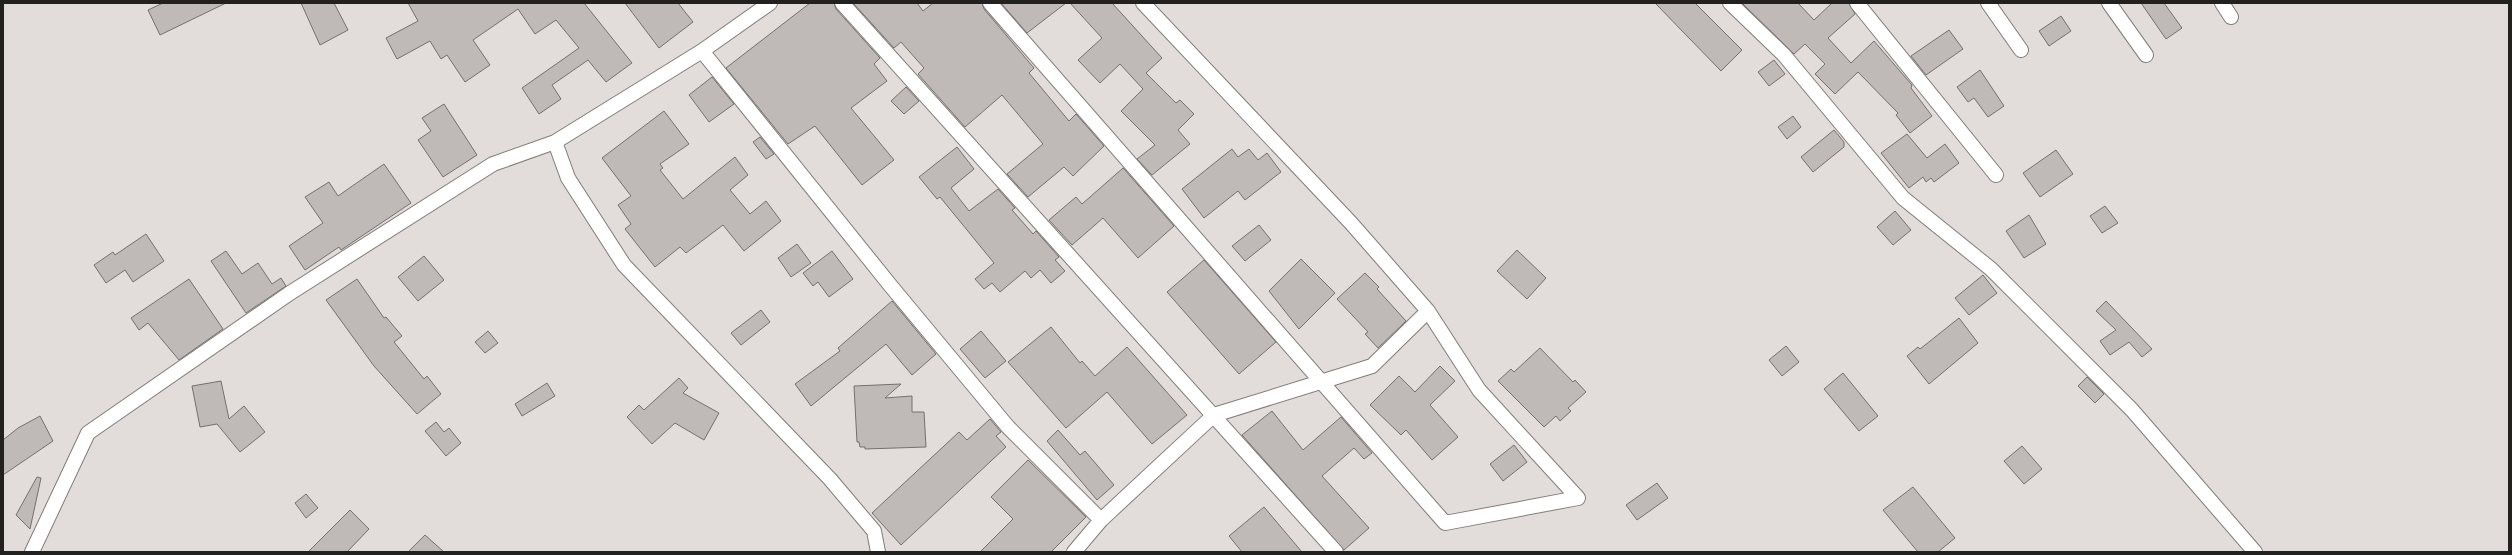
<svg xmlns="http://www.w3.org/2000/svg" width="2512" height="555" font-family="Poppins,sans-serif">
<style>
.building{fill:#bfbab7;stroke:#74706d}
.lines{fill:none;stroke-linecap:round;stroke-linejoin:round}
.minor-casing{stroke:#817c79;stroke-width:16}
.minor{stroke:#fff;stroke-width:14}
</style>
<rect width="100%" height="100%" fill="#e2ddda"/>
<!-- building -->
<path class="building" d="M163 3H226L160 35 148 10Z
M301 3H334L348 30 320 45Z
M408 3H584L632 63 606 82 588 60 552 85 561 99 539 114 522 88 579 48 556 20 535 34 518 9 473 40 490 65 465 82 447 55 441 59 430 41 397 59 386 38 418 21Z
M625 3H678L693 22 659 48Z
M810 3H834L836 9 880 58 874 64 887 81 851 108 894 160 862 185 815 126 788 144 726 68Z
M853 3H917L923 11 933 3H982L984 9 1034 68 1029 73 1069 121 1076 114 1104 146 1073 176 1064 167 1028 197 1007 174 1043 144 1002 95 965 127 918 74 924 68 901 42 894 48Z
M1001 3H1066L1027 33Z
M1070 3H1112L1162 58 1146 73 1176 103 1180 100 1194 114 1178 130 1190 144 1152 175 1137 159 1155 145 1121 111 1143 89 1120 64 1100 83 1078 60 1102 38Z
M1655 3H1695L1742 50 1721 71Z
M1742 3H1798L1814 20 1832 3H1849L1855 14 1828 38 1851 63 1874 41 1912 85 1911 88 1932 116 1910 133 1896 115 1898 113 1858 72 1835 94 1815 74 1825 64 1805 44 1794 54Z
M2141 3H2164L2182 28 2166 39Z
M2061 16 2071 31 2049 46 2039 31Z
M1949 30 1963 49 1926 75 1911 56Z
M1774 60 1785 74 1769 86 1758 72Z
M1980 70 2004 106 1988 117 1974 98 1968 102 1957 87Z
M712 77 734 104 709 122 689 95Z
M906 87 919 101 904 114 891 101Z
M444 104 477 155 443 177 418 140 431 131 422 118Z
M664 111 689 144 660 164 663 168 660 170 683 199 735 157 748 175 730 190 750 214 766 201 781 221 744 251 723 225 686 253 680 247 655 267 625 229 631 224 618 205 631 196 602 158Z
M1793 116 1801 127 1787 139 1778 127Z
M1834 130 1844 142V147L1813 172 1801 157Z
M1907 134 1927 158 1945 144 1959 163 1934 182 1931 178 1926 182 1923 177 1909 188 1881 153Z
M760 137 774 154 766 159 753 142Z
M957 147 974 169 951 188 969 211 998 189 1015 208 1012 210 1033 234 1036 231 1059 257 1055 260 1065 271 1051 283 1040 270 1031 278 1025 271 1000 292 992 283 984 289 975 279 994 263 940 197 937 199 919 177Z
M1232 149 1238 157 1249 149 1258 160 1267 153 1281 172 1245 200 1238 191 1204 218 1182 189Z
M2056 150 2073 174 2040 197 2023 173Z
M384 164 411 203 341 250 339 247 305 270 289 246 323 223 305 197 329 182 338 196Z
M1123 168 1174 226 1138 258 1103 218 1072 245 1049 220 1076 197 1082 204Z
M2105 206 2118 223 2102 233 2090 216Z
M1895 211 1911 230 1893 245 1877 227Z
M2029 215 2046 244 2024 258 2006 231Z
M1259 225 1271 240 1245 261 1232 246Z
M146 234 164 261 133 282 125 270 106 283 94 265 113 252 115 255Z
M797 244 811 263 791 277 778 258Z
M1517 250 1546 278 1527 299 1497 271Z
M226 251 242 274 258 263 272 284 281 278 286 286 246 313 211 261Z
M832 251 853 279 829 297 818 282 813 286 803 273Z
M424 256 444 280 418 301 398 277Z
M1301 259 1335 293 1299 329 1269 291Z
M1204 260 1276 342 1239 374 1167 292Z
M1365 273 1379 287 1377 289 1406 321 1378 348 1365 334 1368 332 1337 299Z
M1983 275 1997 293 1969 315 1955 298Z
M189 279 223 329 179 360 148 323 139 330 131 318Z
M357 279 384 318 386 317 402 336 394 342 424 379 427 376 441 394 417 414 374 366 326 300Z
M892 301 936 354 912 375 886 344 811 406 795 384 840 351 838 348Z
M2106 301 2152 349 2142 357 2129 342 2110 355 2100 341 2116 330 2096 311Z
M761 310 770 322 741 345 731 333Z
M1959 318 1978 343 1929 384 1907 356 1918 347 1920 349Z
M1051 327 1080 363 1082 361 1095 376 1127 347 1187 415 1152 444 1107 392 1066 428 1008 362Z
M488 331 498 343 485 353 475 342Z
M981 331 1006 361 985 378 960 349Z
M1786 346 1799 362 1782 376 1769 360Z
M1540 348 1573 382 1575 380 1586 392 1568 408 1571 411 1560 421 1556 416 1544 427 1498 381 1511 369 1514 372Z
M1440 366 1455 381 1430 405 1458 437 1432 460 1406 430 1401 435 1370 405 1399 376 1415 392Z
M1843 373 1878 416 1859 431 1824 389Z
M2087 377 2104 394 2095 403 2078 386Z
M679 378 688 388 683 393 719 413 704 440 675 423 652 444 627 417 639 405 644 410Z
M221 381 229 419 244 406 265 432 240 452 217 424 200 427 192 386Z
M547 383 555 396 522 416 515 404Z
M901 384 885 398 912 396V412H924L926 447 865 449V447H860L859 442H857L854 386Z
M1272 411 1303 450 1341 417 1372 453 1364 459 1354 448 1322 476 1369 528 1344 550 1242 435Z
M40 416 53 441 3 475V440L18 428Z
M990 419 1001 432 996 436 1006 447 901 545 872 513 959 432 967 440Z
M436 422 444 432 449 428 461 443 446 456 425 431Z
M1058 430 1080 455 1085 451 1114 485 1097 500 1047 441Z
M1514 445 1527 462 1503 481 1490 464Z
M2022 446 2042 469 2024 484 2004 461Z
M1028 460 1086 517 1051 552H980L1013 519 991 497Z
M37 477 41 478 30 529 16 515Z
M1657 483 1668 498 1637 520 1626 505Z
M1913 487 1955 538 1938 552H1918L1883 510Z
M306 494 318 508 306 518 295 503Z
M1264 507 1302 552H1242L1229 536Z
M350 510 369 529 347 552H308Z
M425 535 444 552H408Z"/>
<g class="lines">
<defs>
<path id="minor" d="M770 3 702 51 555 142 568 178 624 265 830 479 874 531 878 552
M842 3 1336 552
M990 3 1445 523 1578 498
M1143 3 1351 223 1428 311 1479 390 1578 498
M1730 3 1784 55 1903 198 1991 269 2132 410 2255 552
M1857 3 1996 175
M1988 3 2021 50
M2109 3 2146 55
M2222 3 2231 17
M702 51 890 285 1008 427 1101 520
M32 552 88 433 290 293 493 164 555 142
M1074 552 1101 520 1214 415 1372 366 1428 311"/>
</defs>
<!-- minor casing -->
<use href="#minor" class="minor-casing"/>
<!-- minor -->
<use href="#minor" class="minor"/>
</g>
<!-- border -->
<rect width="2512" height="555" fill="none" stroke="#232120" stroke-width="8"/>
</svg>
